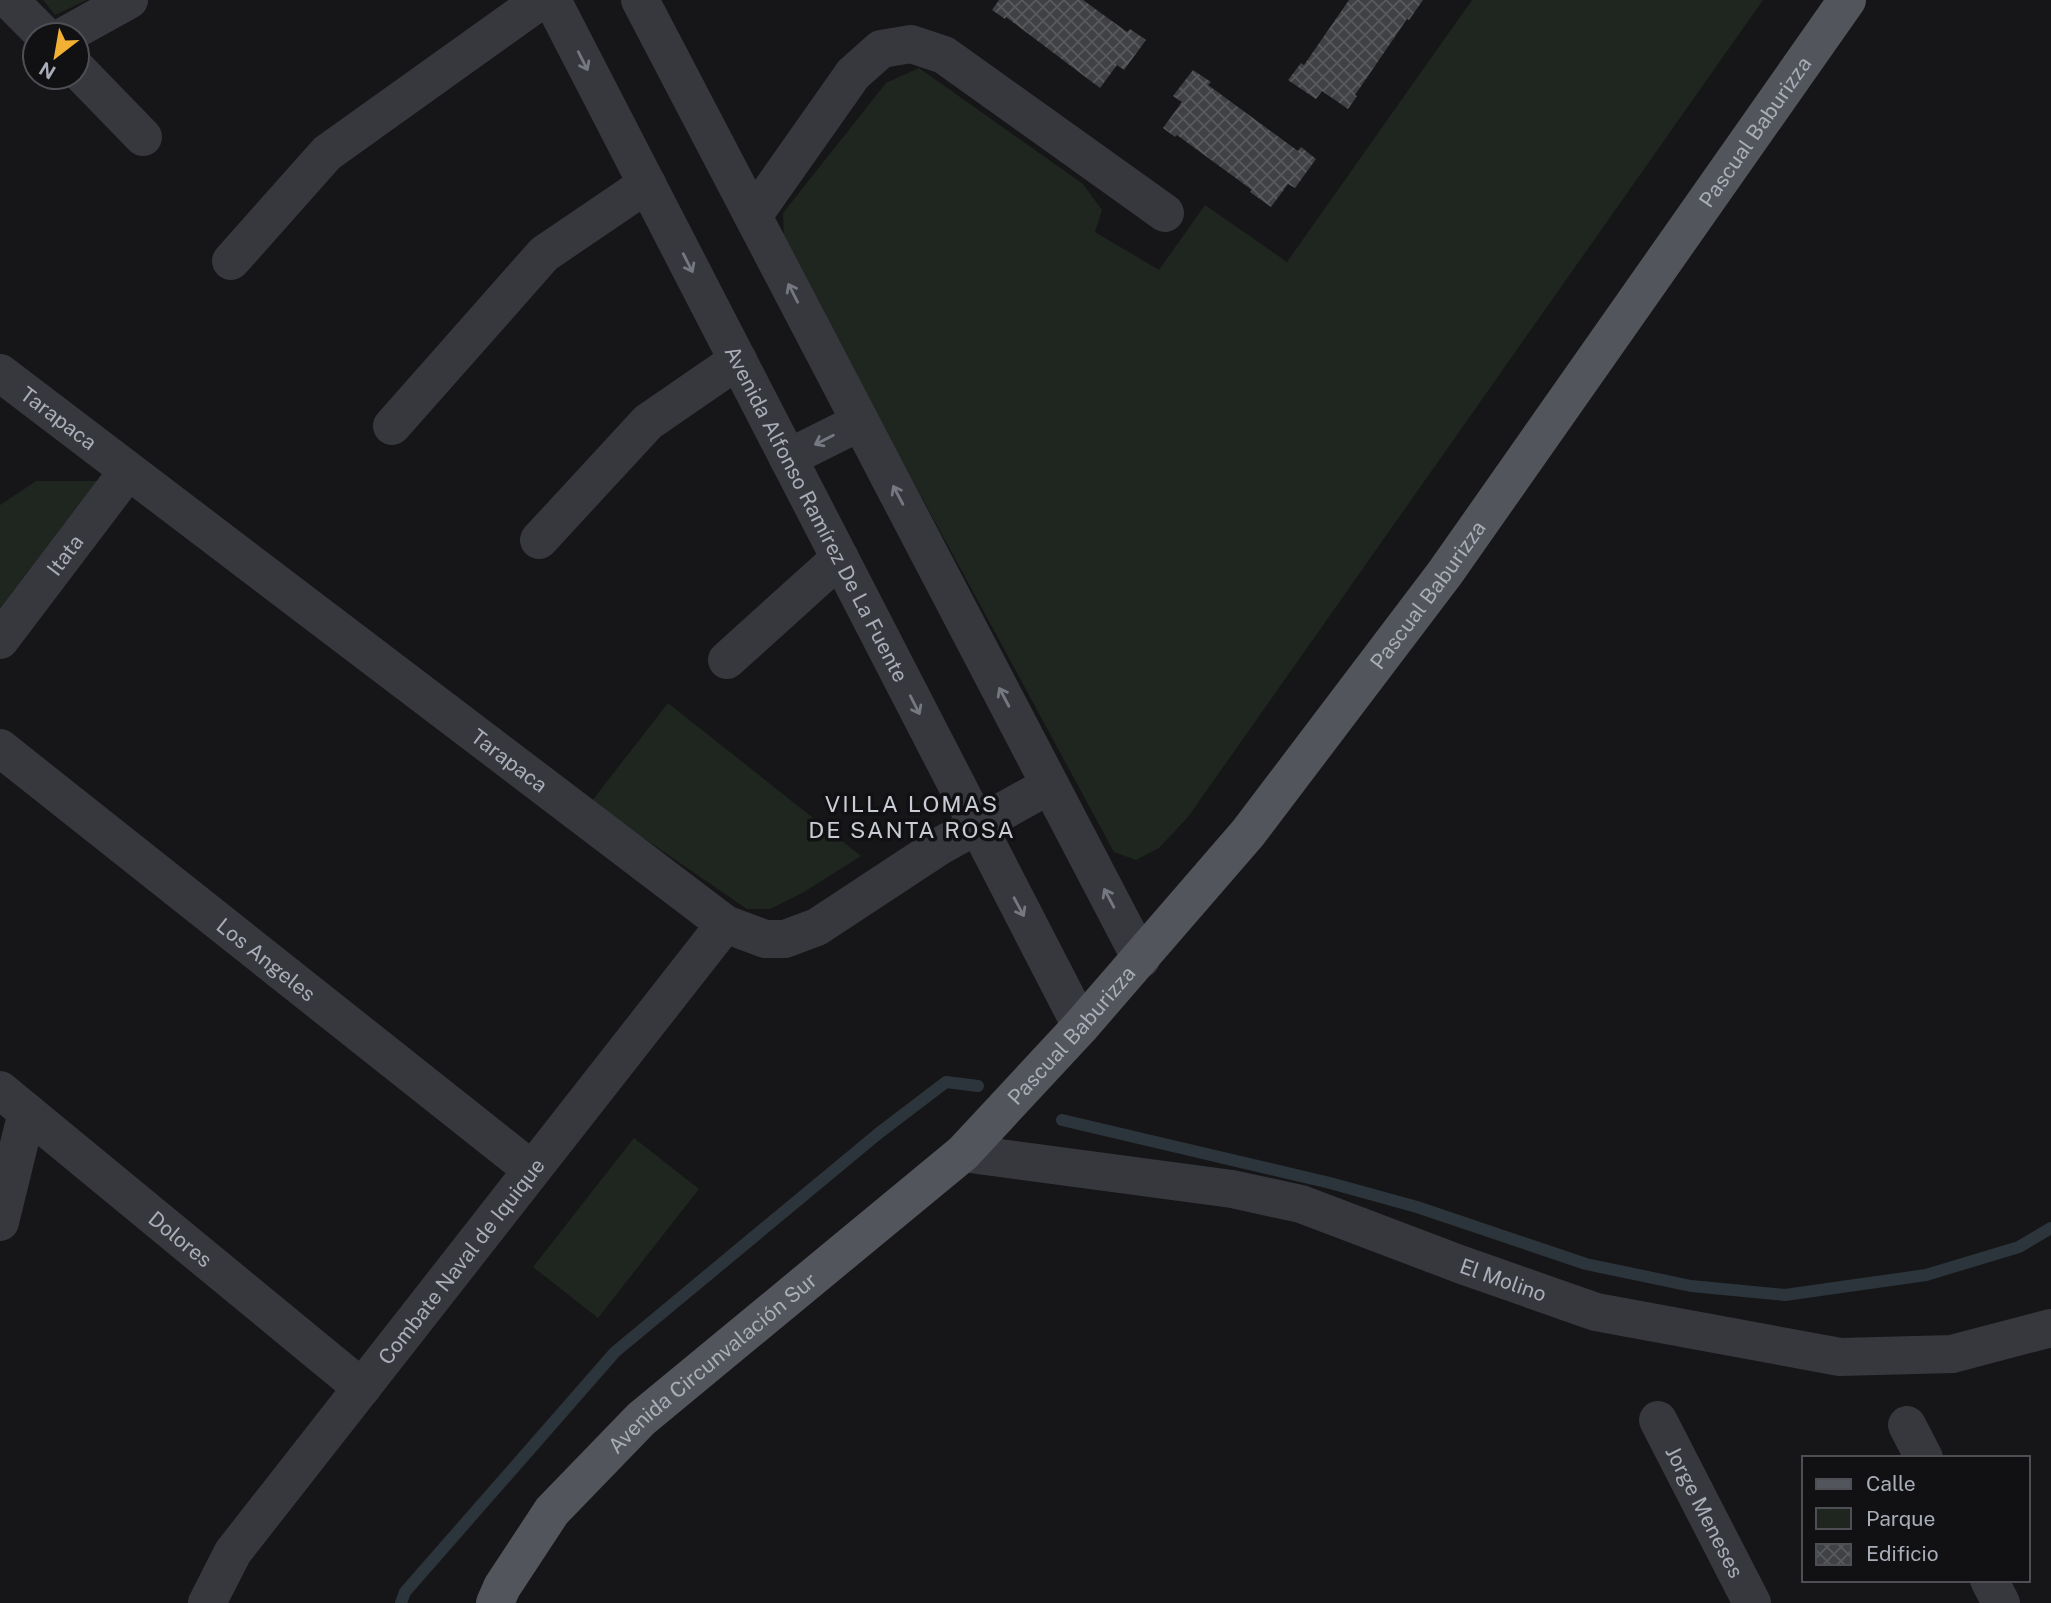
<svg xmlns="http://www.w3.org/2000/svg" width="2051" height="1603" font-family="'Public Sans',sans-serif">
<style>
.green{fill:#1e261f}
.lines{fill:none;stroke-linecap:round;stroke-linejoin:round}
.stream{stroke:#2c353c;stroke-width:12}
.building{fill:url(#building-cross-hatch)}
.minor{stroke:#37383d;stroke-width:38}
.major{stroke:#53555c;stroke-width:38}
.oneway{stroke:#757881}
.labels{text-anchor:middle;dominant-baseline:central;stroke-width:7;stroke-linejoin:round;paint-order:stroke}
.street-label{font-size:21px;fill:#a8adb8;stroke:#111113}
.neighbourhood-label{font-size:23px;letter-spacing:2px;fill:#c9ccd4;stroke:#111113}
</style>
<defs>
<pattern id="building-cross-hatch" width="8" height="8" patternUnits="userSpaceOnUse" patternTransform="scale(1.75)"><rect width="8" height="8" fill="#404145"/><path d="M0 0l8 8M0 8l8-8" fill="none" stroke="#595a5e"/></pattern>
</defs>
<rect width="100%" height="100%" fill="#161618"/>
<!-- green -->
<path class="green" d="M43 0H87L55 15Z
M1472 0H1763L1188 817 1159 848 1136 860 1114 852 784 243 783 213 886 83 919 68 1083 184 1102 210 1095 232 1159 270 1205 205 1287 262Z
M36 481H97L0 608V505Z
M668 703 861 856 804 892 770 909H747L591 802Z
M634 1138 699 1189 598 1318 533 1267Z"/>
<g class="lines">
<!-- stream -->
<path class="stream" d="M1062 1120 1330 1183 1417 1207 1586 1264 1691 1286 1785 1295 1926 1275 2019 1247 2051 1228
M401 1603 405 1592 615 1352 879 1133 946 1082 978 1086"/>
</g>
<!-- building -->
<path class="building" d="M999 0H1083L1127 32 1130 29 1146 40 1124 70 1117 65 1100 88 1006 17 1005 19 992 10Z
M1349 0H1423L1409 20 1407 19 1355 95 1357 96 1348 109 1322 91 1316 99 1288 80 1301 63 1304 65Z
M1193 70 1211 82 1208 85 1298 151 1301 147 1316 159 1295 188 1288 184 1271 207 1250 192 1252 190 1177 135 1175 137 1163 128 1182 102 1173 96Z"/>
<g class="lines">
<!-- minor -->
<g class="minor">
<path d="M9 0 44 35"/>
<path id="s1" d="M552 0 1081 1026"/>
<path d="M640 0 1141 959"/>
<path d="M66 35 129 0"/>
<path d="M77 69 143 137"/>
<path d="M753 216 853 74 881 49 911 44 944 55 1165 213"/>
<path d="M231 261 327 153 541 0"/>
<path id="s2" d="M0 373 725 924 765 939H785L817 927 940 846 1050 785"/>
<path d="M392 426 544 254 647 184"/>
<path d="M788 458 860 422"/>
<path d="M539 540 648 422 738 360"/>
<path id="s3" d="M0 640 128 471"/>
<path d="M727 660 840 558"/>
<path id="s4" d="M0 748 532 1170"/>
<path id="s5" d="M0 1090 362 1388"/>
<path id="s6" d="M963 1153 1232 1189 1301 1204 1462 1265 1596 1312 1840 1357 1952 1354 2051 1328"/>
<path d="M0 1222 27 1112"/>
<path id="s7" d="M1658 1420 1752 1603"/>
<path d="M1907 1425 1924 1458"/>
<path d="M1989 1580 2001 1603"/>
<path id="s8" d="M207 1603 233 1552 725 924"/>
</g>
<!-- major -->
<path class="major" id="s9" d="M495 1603 502 1587 552 1511 641 1419 963 1153 1081 1026 1248 833 1445 573 1847 0"/>
</g>
<!-- one-way arrows -->
<defs><path id="oneway-shaft" d="M-6 0H5M1.5-3L5.5 0L1.5 3" fill="none" stroke-width="1.6" stroke-linecap="round" stroke-linejoin="round" transform="scale(1.75)"/></defs>
<g class="oneway">
<use href="#oneway-shaft" transform="translate(583 61) rotate(63)"/>
<use href="#oneway-shaft" transform="translate(688 263) rotate(63)"/>
<use href="#oneway-shaft" transform="translate(793 293) rotate(-117)"/>
<use href="#oneway-shaft" transform="translate(824 440) rotate(153)"/>
<use href="#oneway-shaft" transform="translate(898 495) rotate(-118)"/>
<use href="#oneway-shaft" transform="translate(1004 697) rotate(-118)"/>
<use href="#oneway-shaft" transform="translate(915 705) rotate(63)"/>
<use href="#oneway-shaft" transform="translate(1109 898) rotate(-118)"/>
<use href="#oneway-shaft" transform="translate(1019 907) rotate(62)"/>
</g>
<g class="labels">
<!-- street labels -->
<g class="street-label">
<text stroke="none"><textPath href="#s9" startOffset="1948">Pascual Baburizza</textPath></text>
<text stroke="none"><textPath href="#s2" startOffset="74">Tarapaca</textPath></text>
<text stroke="none"><textPath href="#s1" startOffset="578">Avenida Alfonso Ramírez De La Fuente</textPath></text>
<text stroke="none"><textPath href="#s3" startOffset="107">Itata</textPath></text>
<text stroke="none"><textPath href="#s9" startOffset="1381">Pascual Baburizza</textPath></text>
<text stroke="none"><textPath href="#s2" startOffset="640">Tarapaca</textPath></text>
<text stroke="none"><textPath href="#s4" startOffset="340">Los Angeles</textPath></text>
<text stroke="none"><textPath href="#s9" startOffset="814">Pascual Baburizza</textPath></text>
<text stroke="none"><textPath href="#s5" startOffset="234">Dolores</textPath></text>
<text stroke="none"><textPath href="#s8" startOffset="427">Combate Naval de Iquique</textPath></text>
<text stroke="none"><textPath href="#s6" startOffset="558">El Molino</textPath></text>
<text stroke="none"><textPath href="#s9" startOffset="327">Avenida Circunvalación Sur</textPath></text>
<text stroke="none"><textPath href="#s7" startOffset="103">Jorge Meneses</textPath></text>
</g>
<!-- neighbourhood labels -->
<g class="neighbourhood-label">
<text x="912" y="803">VILLA LOMAS<tspan x="912" dy="26">DE SANTA ROSA</tspan></text>
</g>
</g>
<!-- legend -->
<rect x="1802" y="1456" width="228" height="126" fill="#111113" stroke="#4d4f55" stroke-width="2"/>
<rect x="1816" y="1479" width="35" height="10" fill="#53555c" stroke="#4d4f55" stroke-width="2"/>
<text x="1866" y="1491" font-size="21" fill="#a8adb8">Calle</text>
<rect x="1816" y="1508" width="35" height="21" fill="#1e261f" stroke="#4d4f55" stroke-width="2"/>
<text x="1866" y="1526" font-size="21" fill="#a8adb8">Parque</text>
<rect x="1816" y="1544" width="35" height="21" fill="url(#building-cross-hatch)" stroke="#4d4f55" stroke-width="2"/>
<text x="1866" y="1561" font-size="21" fill="#a8adb8">Edificio</text>
<!-- north arrow -->
<g transform="translate(56 56) rotate(211)"><circle r="33" fill="#111113" stroke="#4d4f55" stroke-width="2"/>
<path d="M0-5L12 26L0 18L-12 26Z" fill="#f2b134"/>
<text y="-10" font-size="19" font-weight="bold" text-anchor="middle" fill="#a8adb8">N</text>
</g>
</svg>
